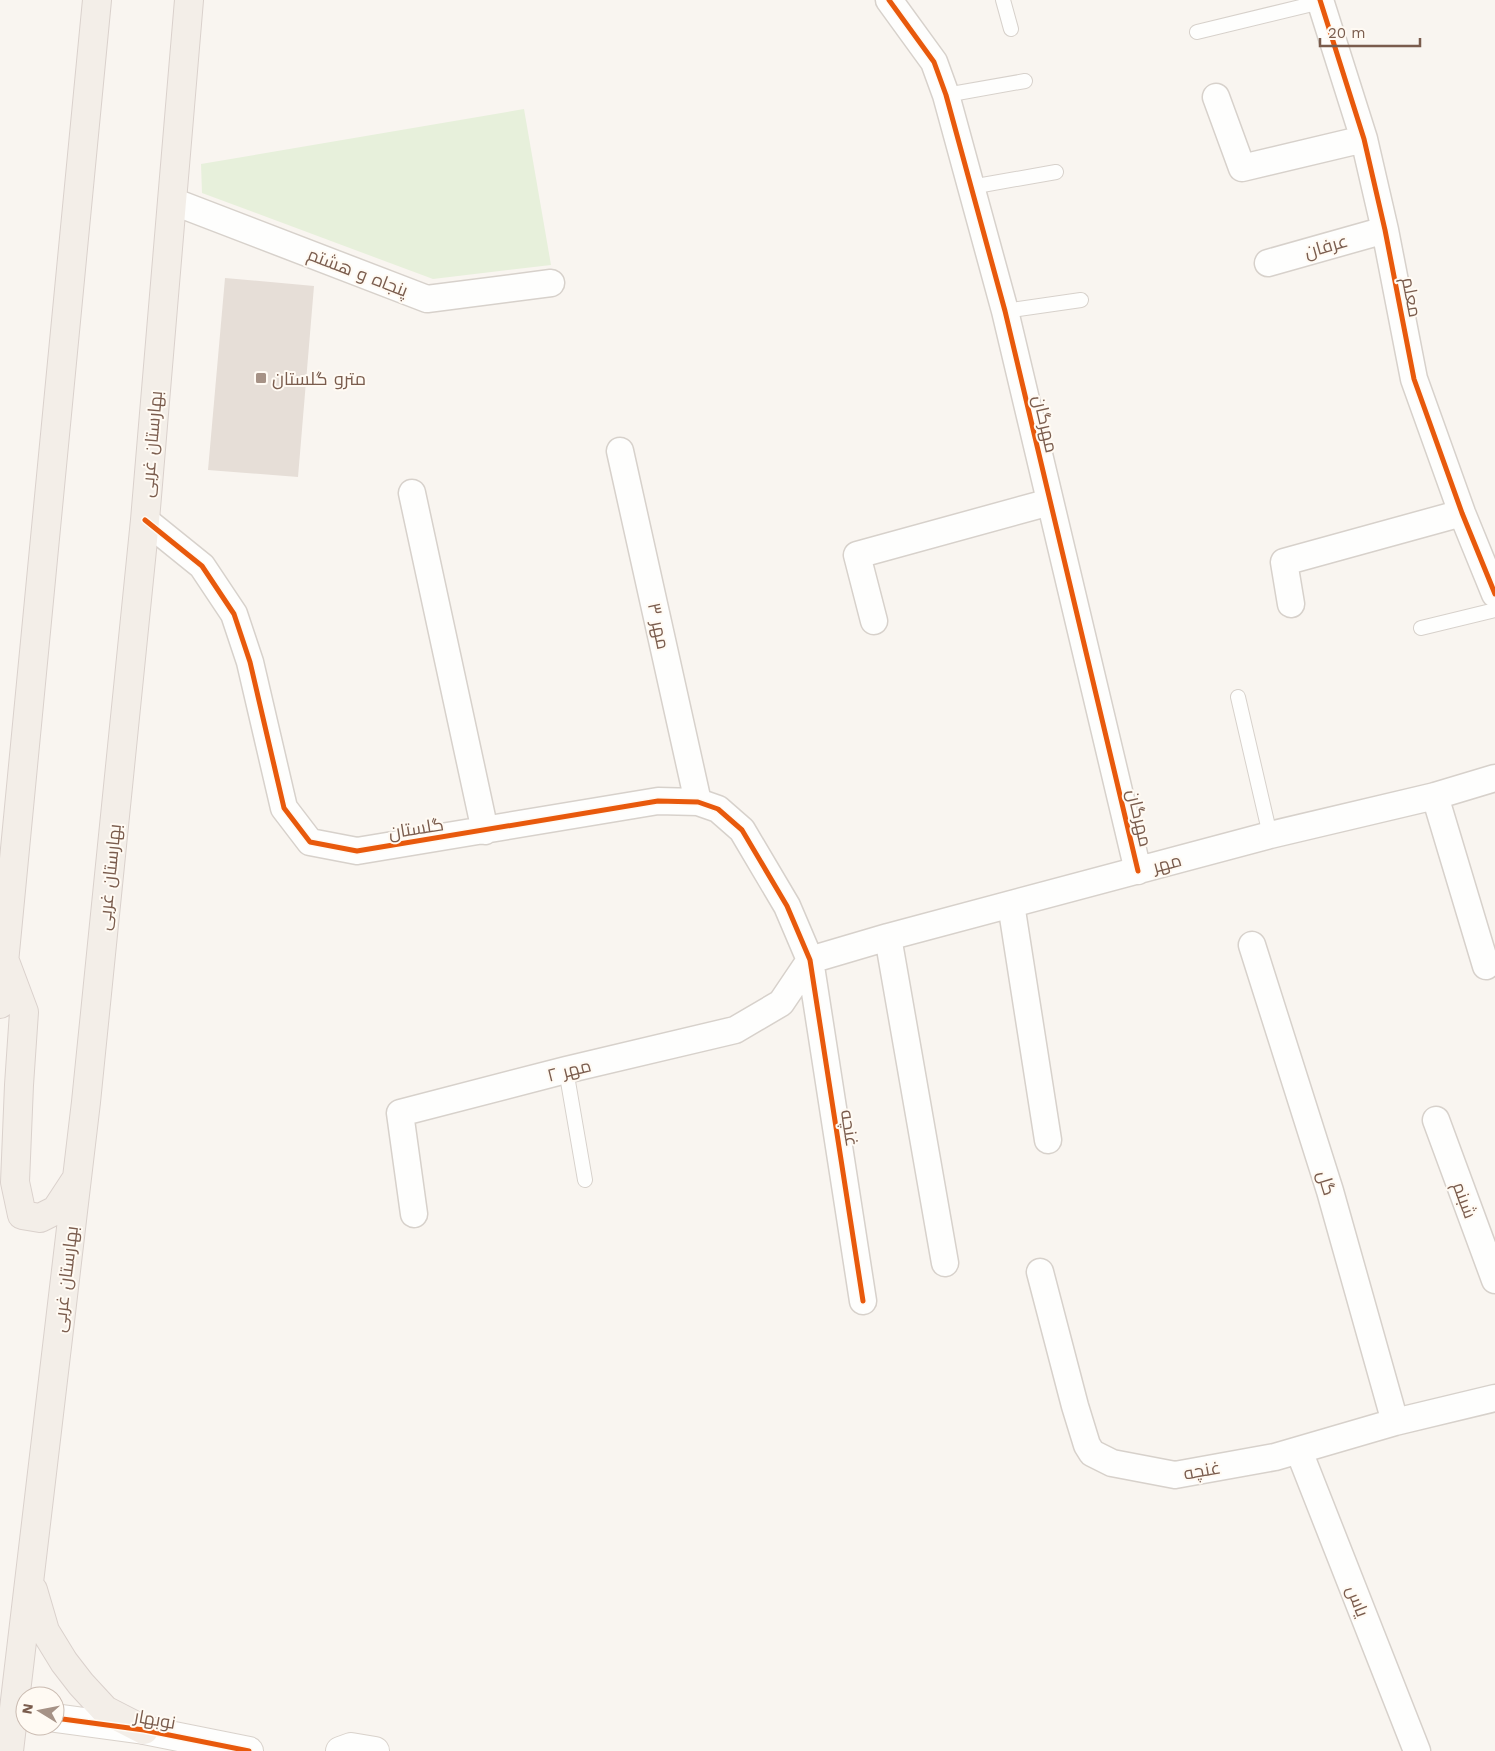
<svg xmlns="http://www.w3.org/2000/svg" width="1495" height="1751" font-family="'Work Sans',Cairo,sans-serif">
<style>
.green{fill:#e7f0db}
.building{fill:#e6ded7}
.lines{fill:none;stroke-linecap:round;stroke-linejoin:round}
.lane-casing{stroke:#d7d1cb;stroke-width:16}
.street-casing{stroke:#d7d1cb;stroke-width:29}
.secondary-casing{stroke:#d9d2cb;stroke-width:30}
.primary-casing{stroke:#dad1cc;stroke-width:30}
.lane{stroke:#fefefd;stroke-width:14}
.street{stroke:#fefefd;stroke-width:26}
.secondary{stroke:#fefefd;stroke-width:28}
.primary{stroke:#f3eee8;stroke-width:28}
.cycleway-casing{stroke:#fffaf3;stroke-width:8}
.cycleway{stroke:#e8590c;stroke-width:5}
.poi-dot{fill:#a69286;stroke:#fffaf3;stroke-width:2}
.labels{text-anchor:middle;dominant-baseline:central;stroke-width:4;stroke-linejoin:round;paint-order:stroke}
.street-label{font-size:18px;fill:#7a5c4d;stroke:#fffaf3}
.poi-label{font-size:18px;fill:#7a5c4d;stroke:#fffaf3;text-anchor:start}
</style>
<rect width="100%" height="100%" fill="#f9f5f0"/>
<!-- green -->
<path class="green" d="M524 109 551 265 433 279 202 193 201 164Z"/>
<!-- building -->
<path class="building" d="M225 278 314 286 298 477 208 470Z"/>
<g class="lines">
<defs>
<path id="lane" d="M1003 0 1011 29
M1197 32 1321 2
M946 95 1025 81
M971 187 1056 172
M1005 311 1081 300
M1421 628 1495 610
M1238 697 1270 835
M566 1070 585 1180"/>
<path id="street" d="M889 0 934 62 946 95 1005 311 1138 871
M1320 0 1364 139 1385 230 1414 379 1462 513 1495 594
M1216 97 1242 168 1364 139
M172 201 427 299 551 283
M1268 263 1385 230
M620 451 698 802
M412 493 485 831
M145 520 202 566 234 614 250 662 284 808 310 842 357 851 658 801 698 802 718 809 742 830 787 906 810 960 863 1301
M1291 604 1284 562 1462 513
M874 621 857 555 1050 502
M1435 796 1486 966
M1011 904 1048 1140
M888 937 945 1263
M1252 945 1330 1191 1395 1422
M810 960 888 937 1270 835 1435 796 1495 778
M1436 1120 1495 1280
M414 1214 400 1113 566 1070 735 1030 781 1003 810 960
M1040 1272 1075 1406 1087 1445 1092 1453 1112 1463 1175 1475 1275 1457 1395 1422 1495 1398
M1299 1451 1417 1751"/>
<path id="secondary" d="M55 1718 144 1730 249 1751
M340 1751 351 1747 375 1751"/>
<path id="primary" d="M6 964 24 1012 19 1085 15 1182 22 1215 40 1218 56 1210 75 1181
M0 1004 97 0
M33 1590 45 1631 64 1662 81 1684 105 1710 144 1730
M9 1751 86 1102 145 520 189 0"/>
</defs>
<!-- lane casing -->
<use href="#lane" class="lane-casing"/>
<!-- street casing -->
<use href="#street" class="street-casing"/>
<!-- secondary casing -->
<use href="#secondary" class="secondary-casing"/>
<!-- primary casing -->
<use href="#primary" class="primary-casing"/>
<!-- lane -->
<use href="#lane" class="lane"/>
<!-- street -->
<use href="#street" class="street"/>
<!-- secondary -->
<use href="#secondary" class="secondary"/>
<!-- primary -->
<use href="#primary" class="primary"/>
<defs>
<path id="cycleway" d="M889 0 934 62 946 95 1005 311 1138 871
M1320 0 1364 139 1385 230 1414 379 1462 513 1495 594
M145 520 202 566 234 614 250 662 284 808 310 842 357 851 658 801 698 802 718 809 742 830 787 906 810 960 863 1301
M55 1718 144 1730 249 1751"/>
</defs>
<!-- cycleway casing -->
<use href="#cycleway" class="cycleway-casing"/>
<!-- cycleway -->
<use href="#cycleway" class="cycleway"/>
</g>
<!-- markers -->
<rect class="poi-dot" x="255" y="372" width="12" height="12" rx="2.5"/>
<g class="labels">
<!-- street labels -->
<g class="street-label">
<text transform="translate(1326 246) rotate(-16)">عرفان</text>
<text transform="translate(358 272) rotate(21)">پنجاه و هشتم</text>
<text transform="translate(1412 297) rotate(79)">معلم</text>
<text transform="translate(1046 424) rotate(77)">مهرگان</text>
<text transform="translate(151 444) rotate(-85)">بهارستان غربی</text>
<text transform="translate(659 626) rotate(78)">مهر ۳</text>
<text transform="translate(1140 818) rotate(77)">مهرگان</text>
<text transform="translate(416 828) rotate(-9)">گلستان</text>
<text transform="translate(1167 863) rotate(-15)">مهر</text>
<text transform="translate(109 877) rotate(-84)">بهارستان غربی</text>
<text transform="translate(569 1070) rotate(-14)">مهر ۲</text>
<text transform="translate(850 1128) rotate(81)">غنچه</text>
<text transform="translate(1327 1183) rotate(73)">گل</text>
<text transform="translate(1465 1200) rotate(70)">شبنم</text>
<text transform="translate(65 1279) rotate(-83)">بهارستان غربی</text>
<text transform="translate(1202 1470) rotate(-10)">غنچه</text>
<text transform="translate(1358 1601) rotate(69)">یاس</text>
<text transform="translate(155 1719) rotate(10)">نوبهار</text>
</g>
<!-- poi labels -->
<g class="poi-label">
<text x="272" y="378">مترو گلستان</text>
</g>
</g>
<!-- north arrow -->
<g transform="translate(40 1711) rotate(280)"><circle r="24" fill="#fffaf3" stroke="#cabbb1"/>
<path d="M0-4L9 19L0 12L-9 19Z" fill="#a69286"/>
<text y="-8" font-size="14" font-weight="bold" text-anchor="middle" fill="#7a5c4d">N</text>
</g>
<!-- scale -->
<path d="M1320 38v8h100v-8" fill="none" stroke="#7a5c4d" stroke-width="2.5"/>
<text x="1328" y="38" font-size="15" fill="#7a5c4d" stroke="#fffaf3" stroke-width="4" paint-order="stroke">20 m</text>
</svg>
